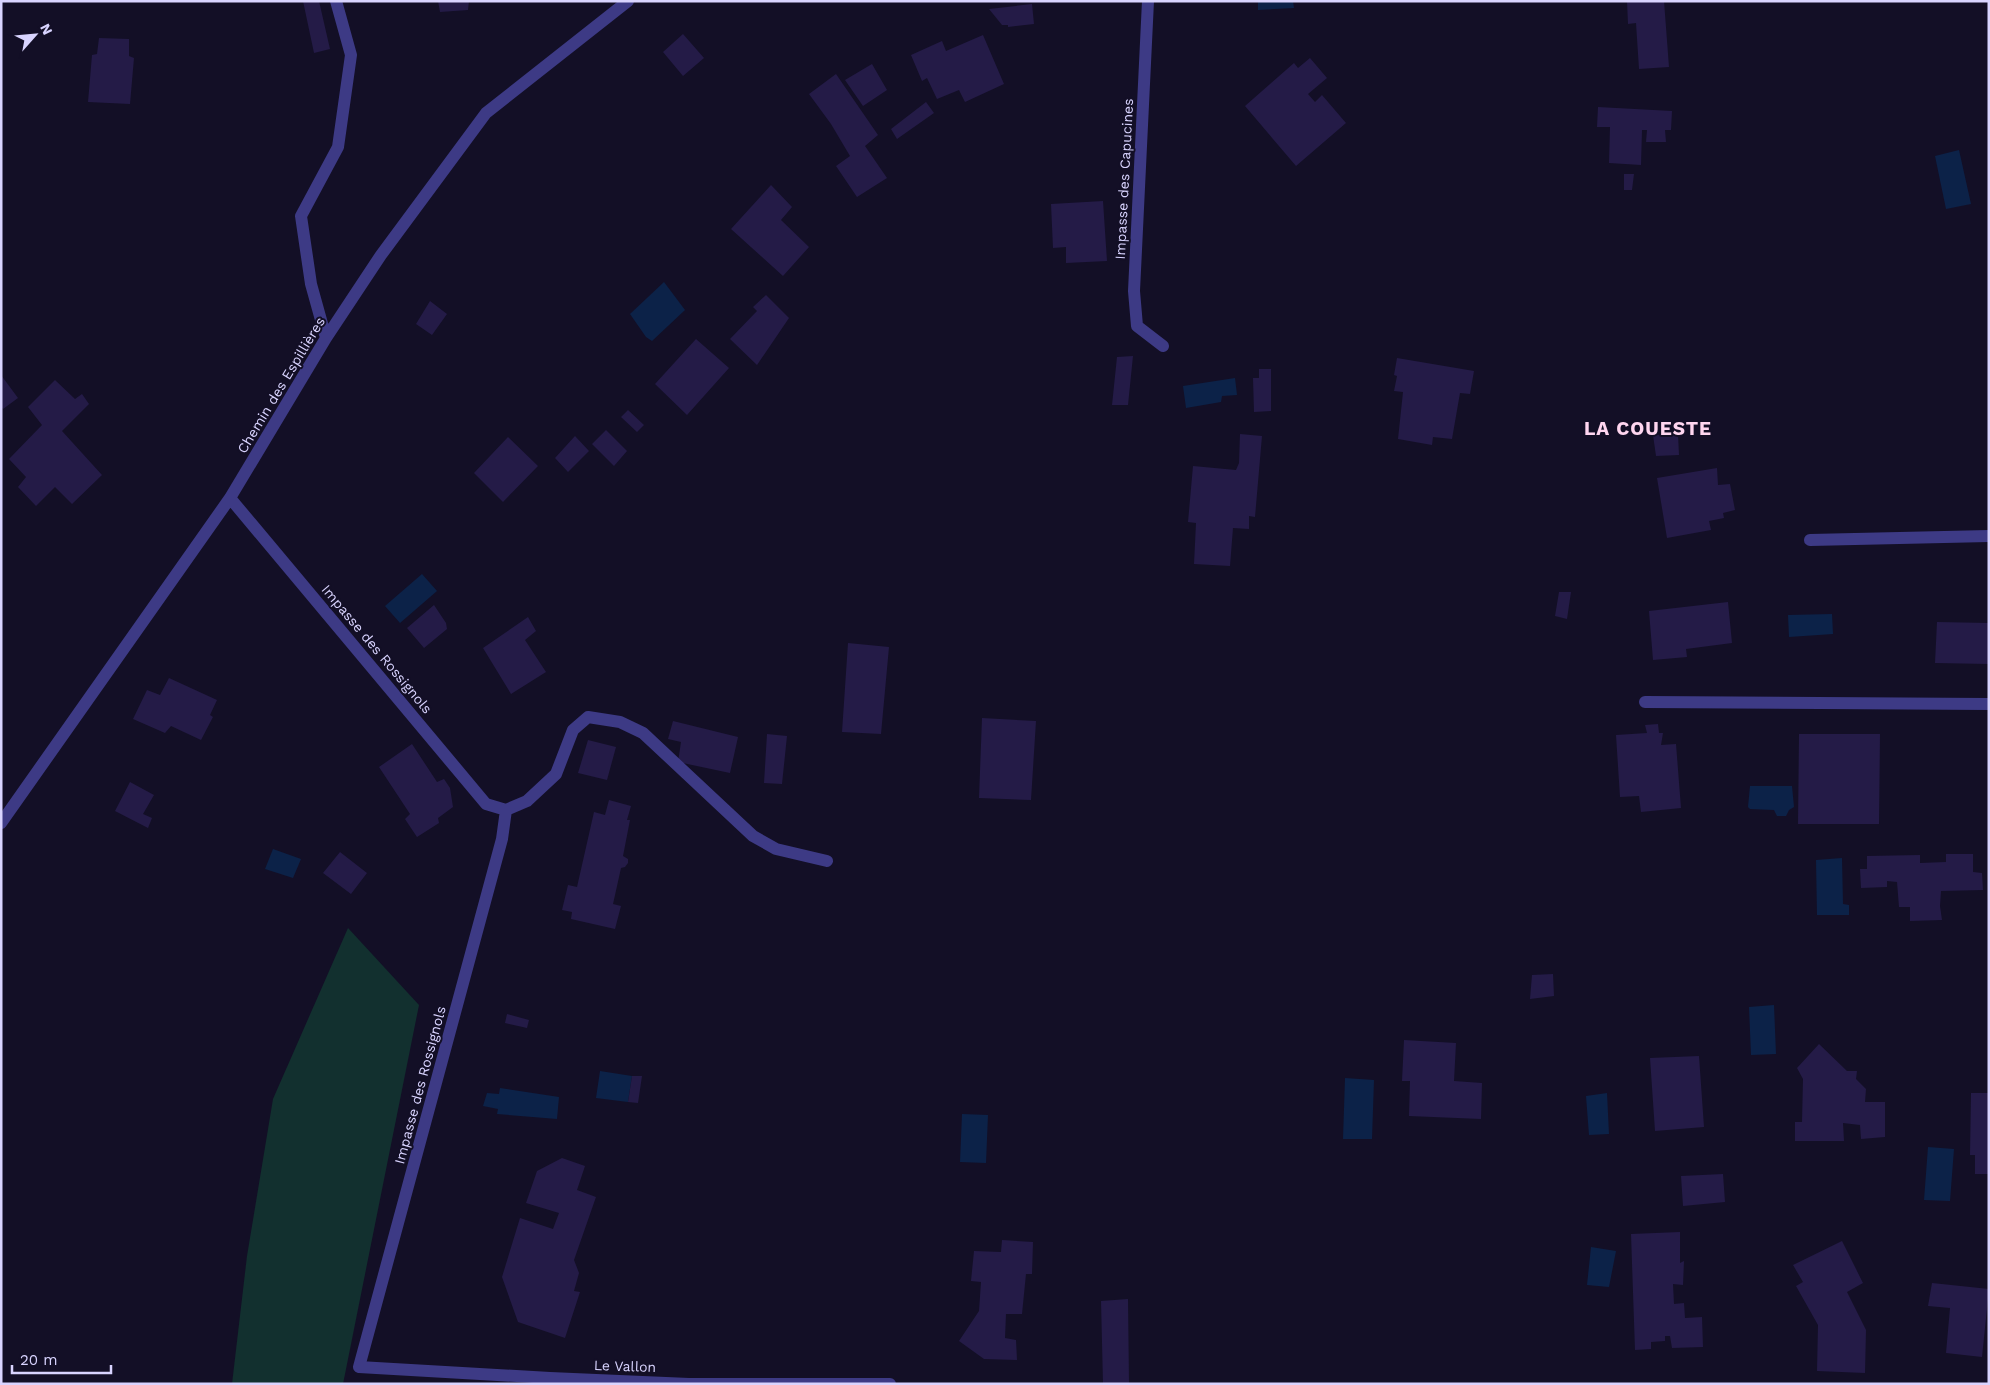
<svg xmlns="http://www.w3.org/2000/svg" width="1990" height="1385" font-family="'Work Sans',sans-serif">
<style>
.green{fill:#12302f}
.water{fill:#0c2248}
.building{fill:#241b47}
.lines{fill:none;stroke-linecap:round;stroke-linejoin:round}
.service{stroke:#3d3a85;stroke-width:12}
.minor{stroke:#3d3a85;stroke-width:12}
.labels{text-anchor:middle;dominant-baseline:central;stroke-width:4;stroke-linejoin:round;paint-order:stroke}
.street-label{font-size:14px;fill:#d9d4ff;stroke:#130f26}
.district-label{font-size:19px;font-weight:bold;letter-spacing:1px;fill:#ffd6f0;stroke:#130f26}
</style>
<rect width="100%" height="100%" fill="#130f26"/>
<!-- green -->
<path class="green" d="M348 928 419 1005 343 1384H232L247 1256 273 1099Z"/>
<!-- water -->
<path class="water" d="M1258 1H1293L1294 8 1258 10Z
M1959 150 1971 204 1946 209 1935 156Z
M664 282 685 310 652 341 646 337 630 314Z
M1235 378 1237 395 1222 396 1221 402 1186 408 1183 386Z
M422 574 437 591 400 623 385 606Z
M1832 614 1833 634 1789 637 1788 615Z
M1750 786H1792L1794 807 1789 810 1786 816H1777L1774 810 1750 809 1748 807Z
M273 849 301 859 293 878 265 869Z
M1842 858 1843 904 1849 905V915H1817L1816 860Z
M1774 1005 1776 1054 1751 1055 1749 1007Z
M600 1071 632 1076 628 1102 596 1098Z
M1345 1078 1374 1080 1372 1139H1343Z
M500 1088 559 1097 557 1119 497 1114 498 1109 483 1106 487 1093 499 1094Z
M1607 1093 1609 1134 1589 1135 1586 1096Z
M962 1114 988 1115 986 1163 960 1162Z
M1928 1147 1954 1149 1950 1201 1924 1200Z
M1591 1247 1616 1251 1609 1287 1587 1285Z"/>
<!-- building -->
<path class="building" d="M303 1H319L330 49 314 53Z
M438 1H469L468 10 440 12Z
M1627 1H1664L1669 67 1639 69 1636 23 1628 24Z
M1032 4 1034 24 1008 27V25H1002L989 9Z
M683 34 704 58 683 76 663 52Z
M983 35 1004 84 965 102 959 90 937 99 927 78 922 81 911 55 942 41 946 51Z
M99 38 129 39V56L134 58 130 104 88 102 92 55 97 54Z
M1310 58 1327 78 1308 94 1315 102 1322 95 1346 123 1296 166 1245 106 1294 63 1298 68Z
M872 64 887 90 863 106 845 80Z
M836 74 878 135 865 146 887 178 857 197 836 166 850 156 831 124 809 94Z
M926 102 934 113 897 139 891 129Z
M1598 107 1672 111 1671 130H1665L1666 142H1646L1647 130H1642L1641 165 1609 163 1610 127H1597Z
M1624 174H1634L1632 190H1624Z
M771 185 792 207 781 220 809 247 783 276 731 229Z
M1103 201 1107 261 1066 263V247L1053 248 1051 204Z
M766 295 789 318 757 365 730 339 757 311 753 307Z
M430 301 447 314 432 335 416 324Z
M696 339 729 368 687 415 655 384Z
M1133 356 1128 405H1112L1117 357Z
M1397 358 1474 371 1470 394 1460 393 1452 439 1433 437 1432 445 1398 439 1403 392 1394 391 1397 376 1394 375Z
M1259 369H1271V411L1254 412 1253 378H1259Z
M1 375 18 398 3 409 1 406Z
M55 380 75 399 82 394 89 404 62 431 102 475 72 504 55 487 36 506 18 487 26 477 9 459 42 425 28 407Z
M628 410 644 425 637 432 621 417Z
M606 430 627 451 614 466 592 444Z
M1240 434 1262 436 1255 517 1249 516V529L1233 528 1230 566 1194 564 1196 523 1188 522 1193 466 1236 470 1239 463Z
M1678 434 1679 455 1656 456 1653 435Z
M575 436 589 451 568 472 555 458Z
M508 437 538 466 503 502 474 473Z
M1717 468 1718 485 1730 484 1735 510 1723 513 1724 518 1709 521 1711 530 1667 538 1657 478Z
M1559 592H1571L1567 619 1555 616Z
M1728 602 1732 643 1686 649 1687 657 1653 660 1649 611Z
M434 605 446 623 447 629 424 648 407 628Z
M528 617 536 631 525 640 546 672 511 694 483 648Z
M1937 622 1989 623V664L1935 663Z
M848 643 889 647 881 734 842 732Z
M169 678 217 700 210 715 213 717 201 740 171 726 165 733 133 719 147 690 160 695Z
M982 718 1036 721 1031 800 979 798Z
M673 721 738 737 730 773 678 762 681 742 668 739Z
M1658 724 1659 733H1663L1661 745 1676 744 1681 808 1641 812 1639 796 1620 797 1616 735 1647 733 1645 725Z
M767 734 787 736 782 784 764 783Z
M1799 734H1880L1879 824H1798Z
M588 740 616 747 607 780 578 773Z
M412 744 437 782 444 779 450 788 453 807 438 818 439 823 417 837 405 819 410 814 379 767Z
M130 782 154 795 143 814 152 818 148 828 115 811Z
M609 800 631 806 627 820H630L623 856 628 859V863L625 867 621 868 613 904 621 906 615 929 571 919 572 912 562 910 568 885 577 887 594 812 605 815Z
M340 852 367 873 351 894 323 873Z
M1946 854H1973V872L1982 873 1983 890 1941 891 1940 906 1942 920 1910 921V907H1899L1897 882 1887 881V887L1861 888 1860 869H1867V856L1920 855V863L1946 862Z
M1553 974 1554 996 1530 999 1532 975Z
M507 1014 529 1020 527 1028 505 1023Z
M1404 1040 1456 1043 1454 1081 1482 1083 1481 1119 1409 1116 1410 1081H1402Z
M1819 1044 1847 1071H1857L1856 1079 1866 1089 1865 1102H1885V1137L1861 1139 1860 1125 1843 1123 1844 1141H1795V1122H1802L1803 1079 1797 1068Z
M1699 1056 1704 1127 1655 1131 1650 1058Z
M632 1076H642L638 1103 628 1102Z
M1971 1093H1989V1174H1975V1155H1970Z
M562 1158 585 1166 577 1190 596 1197 574 1260 579 1273 574 1291 580 1292 565 1338 518 1322 502 1277 520 1218 553 1229 559 1213 526 1203 537 1171Z
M1723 1174 1725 1202 1683 1206 1681 1176Z
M1680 1232V1263L1684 1261 1683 1285 1673 1284 1674 1304 1684 1303 1685 1318 1702 1317 1703 1347 1672 1348 1670 1336H1665V1341L1651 1342V1349L1635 1350 1631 1234Z
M1002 1240 1033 1242 1032 1274H1026L1022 1314H1006L1005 1338 1016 1340 1017 1360 984 1359 959 1341 979 1311 981 1282 971 1281 974 1251 1001 1252Z
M1842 1241 1863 1283 1847 1292 1866 1330 1865 1373 1817 1371 1818 1325 1796 1286 1803 1282 1793 1265Z
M1932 1283 1989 1289 1982 1357 1946 1353 1950 1308 1928 1306Z
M1128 1299 1129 1383 1103 1384 1101 1301Z"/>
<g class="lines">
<!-- service -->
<path class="service" d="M1148 1 1134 291 1137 326 1163 346"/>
<!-- minor -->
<path class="minor" d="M326 338 311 284 301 216 338 147 351 55 336 1
M230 498 486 804 506 810 527 801 556 774 573 730 588 717 620 722 643 733 753 836 776 849 827 861
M1810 540 1989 536
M1645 702 1989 704
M506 810 502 839 359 1367 550 1378 689 1384H890
M1 823 230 498 326 338 381 255 486 113 628 1"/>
</g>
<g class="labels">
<!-- street labels -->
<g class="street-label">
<text transform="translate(1124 179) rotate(-87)">Impasse des Capucines</text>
<text transform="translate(281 385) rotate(-59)">Chemin des Espillières</text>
<text transform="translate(377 649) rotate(50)">Impasse des Rossignols</text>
<text transform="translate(420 1085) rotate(-75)">Impasse des Rossignols</text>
<text transform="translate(625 1366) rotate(2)">Le Vallon</text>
</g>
<!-- district labels -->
<g class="district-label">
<text x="1648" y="428">LA COUESTE</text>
</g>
</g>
<!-- border -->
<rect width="1990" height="1385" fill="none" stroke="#d9d4ff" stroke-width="5"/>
<!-- north arrow -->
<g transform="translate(35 35) rotate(63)" stroke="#130f26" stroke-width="4" paint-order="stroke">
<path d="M0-4L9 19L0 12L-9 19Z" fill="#d9d4ff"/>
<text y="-8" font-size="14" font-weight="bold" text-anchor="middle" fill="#d9d4ff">N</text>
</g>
<!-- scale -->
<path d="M12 1365v8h99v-8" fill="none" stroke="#d9d4ff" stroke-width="2.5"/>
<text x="20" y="1365" font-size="15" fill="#d9d4ff" stroke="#130f26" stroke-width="4" paint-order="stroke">20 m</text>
</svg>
